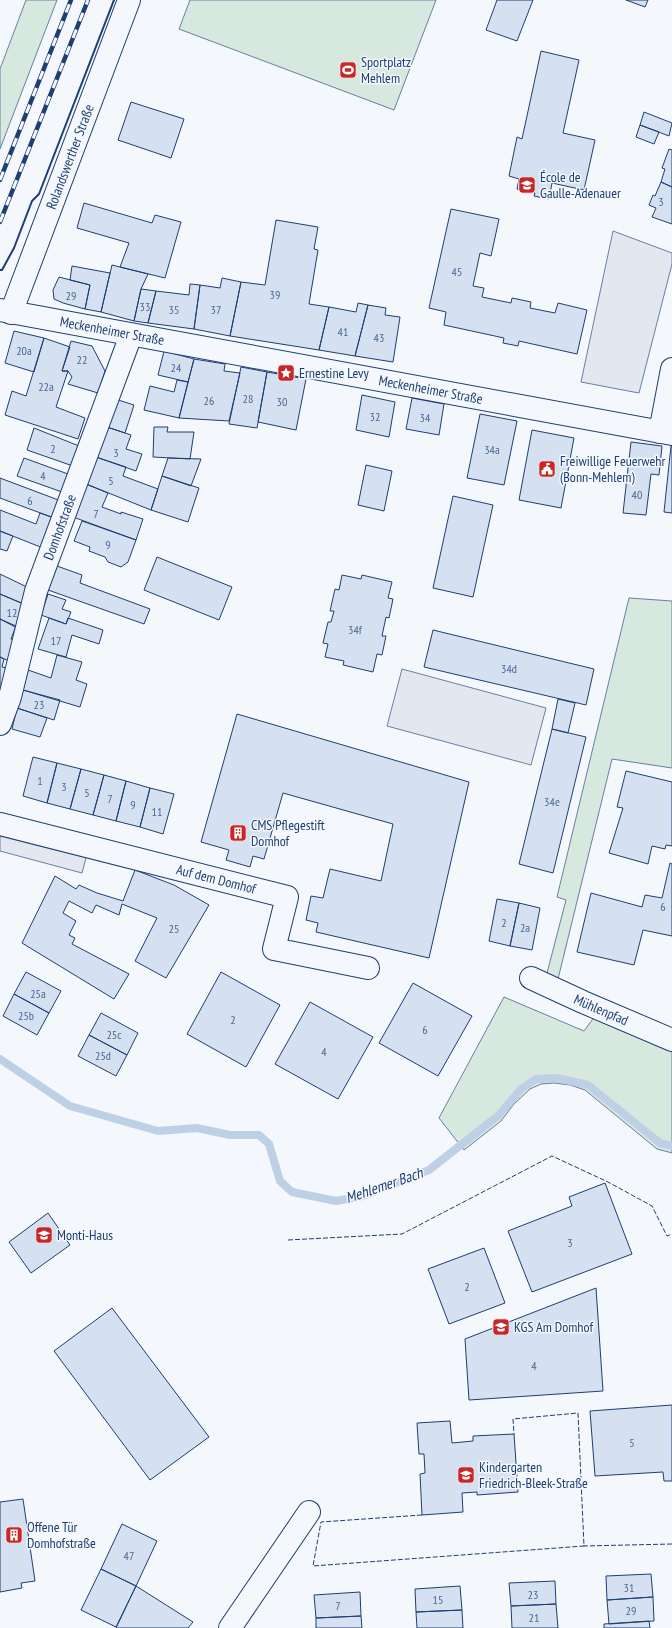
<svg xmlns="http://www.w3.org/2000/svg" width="672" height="1628" font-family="'PT Sans Narrow',sans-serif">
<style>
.green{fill:#d7e8df;stroke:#687fa3}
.parking{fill:#e3e8f0;stroke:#687fa3}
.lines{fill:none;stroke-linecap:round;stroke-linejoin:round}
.stream{stroke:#bed0e5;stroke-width:8}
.building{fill:#d5e0f0;stroke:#1d3f73}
.street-casing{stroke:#1d3f73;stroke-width:24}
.street{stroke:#f4f7fb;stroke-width:22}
.rail-casing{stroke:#1d3f73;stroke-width:4.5}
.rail{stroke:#f4f7fb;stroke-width:3;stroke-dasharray:9;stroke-linecap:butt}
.fence{stroke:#1d3f73;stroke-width:1;stroke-dasharray:5 2;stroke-linecap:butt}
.wall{stroke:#1d3f73;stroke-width:2}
.labels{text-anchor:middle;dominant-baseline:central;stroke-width:3;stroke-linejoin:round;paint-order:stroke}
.number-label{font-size:12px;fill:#4b6792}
.poi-label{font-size:14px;fill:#1d3f73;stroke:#f4f7fb;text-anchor:start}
.street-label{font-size:14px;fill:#1d3f73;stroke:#f4f7fb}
.water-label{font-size:15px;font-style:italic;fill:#1d3f73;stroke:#f4f7fb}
</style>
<rect width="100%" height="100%" fill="#f4f7fb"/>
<!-- green -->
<path class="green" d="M26 0H57L0 149V69Z
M190 0H436L394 110 179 29Z
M629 598 672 601V768L612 759 558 979 547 973 566 900 557 897Z
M504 997 584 1031 595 1016 672 1049V1153L657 1149 585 1090 570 1085 554 1083 541 1084 530 1089 514 1104 501 1121 464 1150 439 1118Z"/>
<!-- parking -->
<path class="parking" d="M613 231 672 253V264L639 393 581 382Z
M402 669 546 708 531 765 387 726Z
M0 832 87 854 82 873 0 851Z"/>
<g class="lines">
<!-- stream -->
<path class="stream" d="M0 1059 70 1106 158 1131 197 1128 230 1135H259L269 1144 280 1181 292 1192 336 1201 363 1196 429 1170 499 1115 521 1089 536 1079 557 1078 588 1085 660 1143 672 1146"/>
</g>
<!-- building -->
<path class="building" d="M497 0H533L517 41 486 30Z
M626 0H648L645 7Z
M541 51 579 60 563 133 595 140 584 190 552 183 549 199 534 196 535 193 517 189 519 179 509 176 517 137 522 139Z
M131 102 184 119 171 158 118 140Z
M644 112 672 123 669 136 640 125Z
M640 125 659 132 654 144 636 137Z
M669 149 672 150V187L661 182 665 169 662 168Z
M661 182 672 187V224L652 217 656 208 649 205 653 195 655 196Z
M84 203 152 223 155 215 181 222 165 278 120 267 129 243 77 228Z
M451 209 499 219 491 256 480 253 473 286 484 288 482 297 511 303 512 298 531 302 530 308 555 313 558 303 587 310 577 354 519 341 518 346 503 343 504 338 444 325 446 312 429 308Z
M276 220 318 227 314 249 318 250 309 304 329 307 319 350 230 336 241 282 265 285Z
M112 265 148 274 141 289 134 321 101 312Z
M72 266 110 273 101 312 85 309 90 285 70 280Z
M59 277 90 285 85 309 63 303 54 299 53 290Z
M222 278 241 282 230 336 194 329 200 285 220 288Z
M190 284 200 285 194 329 148 323 156 291 189 295Z
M141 289 156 291 148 323 134 321Z
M358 303 368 305 355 356 319 350 329 307 356 312Z
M368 305 386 308 385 315 400 317 393 362 355 356Z
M14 331 44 338 34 372 5 363Z
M44 338 70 347 62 371H68L56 407 85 418 78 439 5 415 12 391 26 396Z
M71 341 92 346 105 371 98 393 68 384 72 377 68 371H62Z
M164 351 194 359 188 382 158 375Z
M194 359 225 364 224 371 240 373 229 421 179 418Z
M241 367 267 372 257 428 229 424Z
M267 372 306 379 296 430 258 422Z
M177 380 188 382 179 418 144 410 150 386 174 392Z
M362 395 395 402 389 437 356 430Z
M412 398 444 404 439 435 406 429Z
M115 399 134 405 125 433 107 427Z
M480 414 517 421 504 485 467 478Z
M107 427 131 435 126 449 142 454 136 471 96 457Z
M154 427H168L167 432H194L190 459 153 457Z
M34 428 79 446 73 466 27 450Z
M532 430 574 438 561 508 519 500Z
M631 442 662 446 659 475 651 474 646 515 623 513Z
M671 446H672V513L664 512Z
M96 457 126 467 123 476 158 489 151 510 86 484Z
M24 458 68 474 62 492 17 476Z
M168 458 201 459 191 486 162 476Z
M366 465 392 471 384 511 358 505Z
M162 476 199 488 188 522 151 510Z
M0 478 61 501 54 518 0 498Z
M86 484 108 493 102 507 121 514V512L143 519 136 540 73 517Z
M453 496 493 505 473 597 433 588Z
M0 510 36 524 40 513 54 518 43 548 0 531Z
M82 521 136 540 128 562 121 567 108 562 105 557 89 551 90 547 74 541Z
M0 531 13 536 7 551 0 549Z
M157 557 232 587 219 620 144 590Z
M57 566 82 575 80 583 150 609 144 624 48 590Z
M0 574 31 589 26 605 0 594Z
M342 575 361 579 362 575 392 582 388 598 393 599 389 618 386 617 382 636H386L382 655 377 654 373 672 343 665 344 661 325 657 328 644 323 643 328 622H331L334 611H330L335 589 339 590Z
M0 594 26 605 19 629 0 619Z
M48 594 66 600 62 609 71 612 66 624 41 615Z
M49 618 66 624 68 618 103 630 99 644 72 635 66 657 38 649Z
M0 619 16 626 11 639 17 643 11 662 0 657Z
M433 630 594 669 586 705 424 667Z
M57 655 82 662 76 680 87 684 80 707 23 690 28 670 51 678Z
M0 657 4 659 2 667 11 669 0 694Z
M23 690 60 700 54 720 17 708Z
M558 699 575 703 568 733 552 729Z
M17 708 47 718 40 737 12 729Z
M237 714 469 782 429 958 316 932 318 923 306 920 311 896 323 898 330 869 381 881 393 824 283 793 264 859 253 856 250 867 226 860 229 850 201 842Z
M552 729 586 737 553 873 519 864Z
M33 757 57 763 47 803 23 796Z
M57 763 81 769 70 809 47 803Z
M81 769 104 775 93 815 70 809Z
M626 771 672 782V846L666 845 665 849 652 846 648 864 609 853 623 808 617 807Z
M104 775 126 781 116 821 93 815Z
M126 781 150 788 140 827 116 821Z
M150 788 174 794 163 834 140 827Z
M670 863 672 864V936L643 930 634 965 577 952 591 893 642 907 645 895 662 898Z
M135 870 174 885 209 905 166 978 135 961 157 918 122 904 119 915 96 905 92 913 69 901 63 913 76 921 69 935 75 938 72 944 129 974 114 999 22 943 55 876 76 889 79 885 97 893 123 901Z
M497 899 519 903 510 946 489 941Z
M519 903 540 908 532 950 510 946Z
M26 972 61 991 49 1013 14 994Z
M221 972 280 1005 246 1067 187 1034Z
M413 983 472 1016 438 1076 379 1043Z
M14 994 49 1013 37 1035 3 1016Z
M310 1002 373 1037 338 1099 275 1064Z
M101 1013 138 1033 127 1055 89 1035Z
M89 1035 127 1055 116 1076 78 1056Z
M605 1183 632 1254 532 1292 508 1231 572 1206 569 1197Z
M48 1213 70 1245 31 1273 9 1242Z
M484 1248 505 1303 449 1324 428 1269Z
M596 1288 603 1391 469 1400 465 1339Z
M112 1308 209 1437 150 1480 54 1351Z
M672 1405V1481H664L663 1472 595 1476 590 1411Z
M450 1421 452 1443 473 1441V1436L514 1434 518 1492 477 1495V1492L462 1493 463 1512 422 1515 420 1474 425 1473 424 1454H419L417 1423Z
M23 1499 35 1581 21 1583 22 1588 0 1592V1502Z
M122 1524 157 1541 136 1586 101 1569Z
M101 1569 136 1586 116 1627 81 1610Z
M651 1574 653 1597 607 1600 606 1576Z
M555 1581 556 1604 511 1606 509 1583Z
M136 1586 193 1622 188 1628H116Z
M460 1586 462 1610 416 1612 415 1589Z
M360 1592 361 1616 316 1618 314 1595Z
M653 1597 654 1621 609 1624 607 1600Z
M556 1604 558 1628H512L511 1606Z
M462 1610 463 1628H417L416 1612Z
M361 1616 362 1628H316V1618Z
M649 1621 650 1628H604V1624Z"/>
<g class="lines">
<defs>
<g id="street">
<path id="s1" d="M0 310 672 434"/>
<path id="s2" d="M11 313 129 0"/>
<path d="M660 432 672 369"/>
<path id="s3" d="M0 724 10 697 36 591 131 335"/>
<path id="s4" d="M0 824 287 897 274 949 368 968"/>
<path id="s5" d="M531 978 583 1002 672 1040"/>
<path d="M230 1628 309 1512"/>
</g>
</defs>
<!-- street casing -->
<use href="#street" class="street-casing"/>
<!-- street -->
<use href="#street" class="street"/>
<defs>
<path id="rail" d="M0 180 71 0
M0 222 88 0"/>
</defs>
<!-- rail casing -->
<use href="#rail" class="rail-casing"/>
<!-- rail -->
<use href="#rail" class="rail"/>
<!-- fence -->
<path class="fence" d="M288 1240 402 1234 552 1156 608 1182 652 1206 667 1236 672 1234
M422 1515 321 1522 313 1566 584 1546 578 1413 513 1419 514 1434
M584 1545V1546L672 1544"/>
<!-- wall -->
<path class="wall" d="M0 270H2L14 248 32 201 39 194 114 0"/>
</g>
<!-- icons -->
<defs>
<symbol id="stadium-square" viewBox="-11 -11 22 22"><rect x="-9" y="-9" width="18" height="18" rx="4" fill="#c62828" stroke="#f4f7fb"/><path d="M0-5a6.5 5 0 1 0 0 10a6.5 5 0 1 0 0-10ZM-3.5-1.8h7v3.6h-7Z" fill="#fff"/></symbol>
<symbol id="school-square" viewBox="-11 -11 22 22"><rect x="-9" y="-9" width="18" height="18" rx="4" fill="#c62828" stroke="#f4f7fb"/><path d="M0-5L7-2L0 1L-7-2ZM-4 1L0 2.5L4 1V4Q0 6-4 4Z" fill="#fff"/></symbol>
<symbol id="sight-square" viewBox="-11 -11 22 22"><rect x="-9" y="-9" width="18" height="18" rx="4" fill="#c62828" stroke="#f4f7fb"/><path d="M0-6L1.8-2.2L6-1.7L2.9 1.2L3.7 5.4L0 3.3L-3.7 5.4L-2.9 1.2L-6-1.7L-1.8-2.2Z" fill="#fff"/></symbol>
<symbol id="civic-square" viewBox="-11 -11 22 22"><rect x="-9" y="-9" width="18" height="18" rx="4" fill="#c62828" stroke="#f4f7fb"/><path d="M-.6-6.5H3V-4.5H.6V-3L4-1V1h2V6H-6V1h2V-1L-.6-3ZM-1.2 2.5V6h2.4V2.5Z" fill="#fff"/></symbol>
<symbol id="building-square" viewBox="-11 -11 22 22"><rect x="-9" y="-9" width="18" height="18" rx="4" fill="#c62828" stroke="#f4f7fb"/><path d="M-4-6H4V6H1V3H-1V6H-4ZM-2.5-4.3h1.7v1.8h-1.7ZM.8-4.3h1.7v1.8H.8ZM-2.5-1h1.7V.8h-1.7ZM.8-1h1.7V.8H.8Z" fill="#fff"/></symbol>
</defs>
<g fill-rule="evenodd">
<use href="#stadium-square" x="338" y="60" width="20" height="20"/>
<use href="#school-square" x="517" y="175" width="20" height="20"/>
<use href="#sight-square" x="276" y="363" width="20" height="20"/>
<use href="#civic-square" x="537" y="459" width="20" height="20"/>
<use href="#building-square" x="228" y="823" width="20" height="20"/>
<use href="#school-square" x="34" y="1225" width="20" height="20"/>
<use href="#school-square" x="491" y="1317" width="20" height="20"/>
<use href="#school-square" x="456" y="1465" width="20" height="20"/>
<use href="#building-square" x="4" y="1525" width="20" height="20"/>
</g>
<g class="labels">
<!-- number labels -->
<g class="number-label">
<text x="661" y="201">3</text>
<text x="457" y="271">45</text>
<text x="275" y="294">39</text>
<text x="71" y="295">29</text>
<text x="145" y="306">33</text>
<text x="174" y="309">35</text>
<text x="216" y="309">37</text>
<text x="343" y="331">41</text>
<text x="379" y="337">43</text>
<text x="24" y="350">20a</text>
<text x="82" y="359">22</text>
<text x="176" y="367">24</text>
<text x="46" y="386">22a</text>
<text x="248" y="398">28</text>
<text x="209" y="400">26</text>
<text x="282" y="401">30</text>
<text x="375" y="416">32</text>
<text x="425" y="417">34</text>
<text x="53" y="448">2</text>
<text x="492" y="449">34a</text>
<text x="116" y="452">3</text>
<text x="43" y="475">4</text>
<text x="111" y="480">5</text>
<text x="637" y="494">40</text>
<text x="30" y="500">6</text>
<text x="96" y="513">7</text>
<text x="108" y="544">9</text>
<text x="12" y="612">12</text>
<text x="355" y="629">34f</text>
<text x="56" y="640">17</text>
<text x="509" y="668">34d</text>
<text x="39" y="704">23</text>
<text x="40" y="780">1</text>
<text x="64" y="786">3</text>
<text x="87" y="792">5</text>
<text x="110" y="798">7</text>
<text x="552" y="801">34e</text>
<text x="133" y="804">9</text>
<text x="157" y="811">11</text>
<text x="663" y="906">6</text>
<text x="504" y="922">2</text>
<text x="525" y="927">2a</text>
<text x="174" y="928">25</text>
<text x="38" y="993">25a</text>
<text x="26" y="1015">25b</text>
<text x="233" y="1019">2</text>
<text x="425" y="1029">6</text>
<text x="114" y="1034">25c</text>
<text x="324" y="1051">4</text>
<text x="103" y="1055">25d</text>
<text x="570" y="1242">3</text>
<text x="467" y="1286">2</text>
<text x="534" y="1365">4</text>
<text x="632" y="1442">5</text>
<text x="129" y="1555">47</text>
<text x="629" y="1587">31</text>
<text x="533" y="1594">23</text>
<text x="438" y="1599">15</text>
<text x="338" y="1605">7</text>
<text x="631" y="1610">29</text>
<text x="534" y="1617">21</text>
</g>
<!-- poi labels -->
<g class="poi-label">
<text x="361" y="62">Sportplatz<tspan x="361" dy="16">Mehlem</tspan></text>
<text x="540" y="177">École de<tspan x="540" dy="16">Gaulle-Adenauer</tspan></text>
<text x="299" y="373">Ernestine Levy</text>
<text x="560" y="461">Freiwillige Feuerwehr<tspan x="560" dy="16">(Bonn-Mehlem)</tspan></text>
<text x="251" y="825">CMS Pflegestift<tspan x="251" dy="16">Domhof</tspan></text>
<text x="57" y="1235">Monti-Haus</text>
<text x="514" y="1327">KGS Am Domhof</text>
<text x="479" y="1467">Kindergarten<tspan x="479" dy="16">Friedrich-Bleek-Straße</tspan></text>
<text x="27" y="1527">Offene Tür<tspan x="27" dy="16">Domhofstraße</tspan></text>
</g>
<!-- street labels -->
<g class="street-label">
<text stroke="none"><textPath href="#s2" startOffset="167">Rolandswerther Straße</textPath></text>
<text stroke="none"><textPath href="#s1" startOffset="114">Meckenheimer Straße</textPath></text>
<text stroke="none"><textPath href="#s1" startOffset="438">Meckenheimer Straße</textPath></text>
<text stroke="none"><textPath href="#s3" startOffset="206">Domhofstraße</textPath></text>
<text stroke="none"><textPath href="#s4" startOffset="223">Auf dem Domhof</textPath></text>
<text stroke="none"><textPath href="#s5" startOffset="77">Mühlenpfad</textPath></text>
</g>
<!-- water labels -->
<g class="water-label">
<text transform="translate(384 1185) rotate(-19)">Mehlemer Bach</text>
</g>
</g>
</svg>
